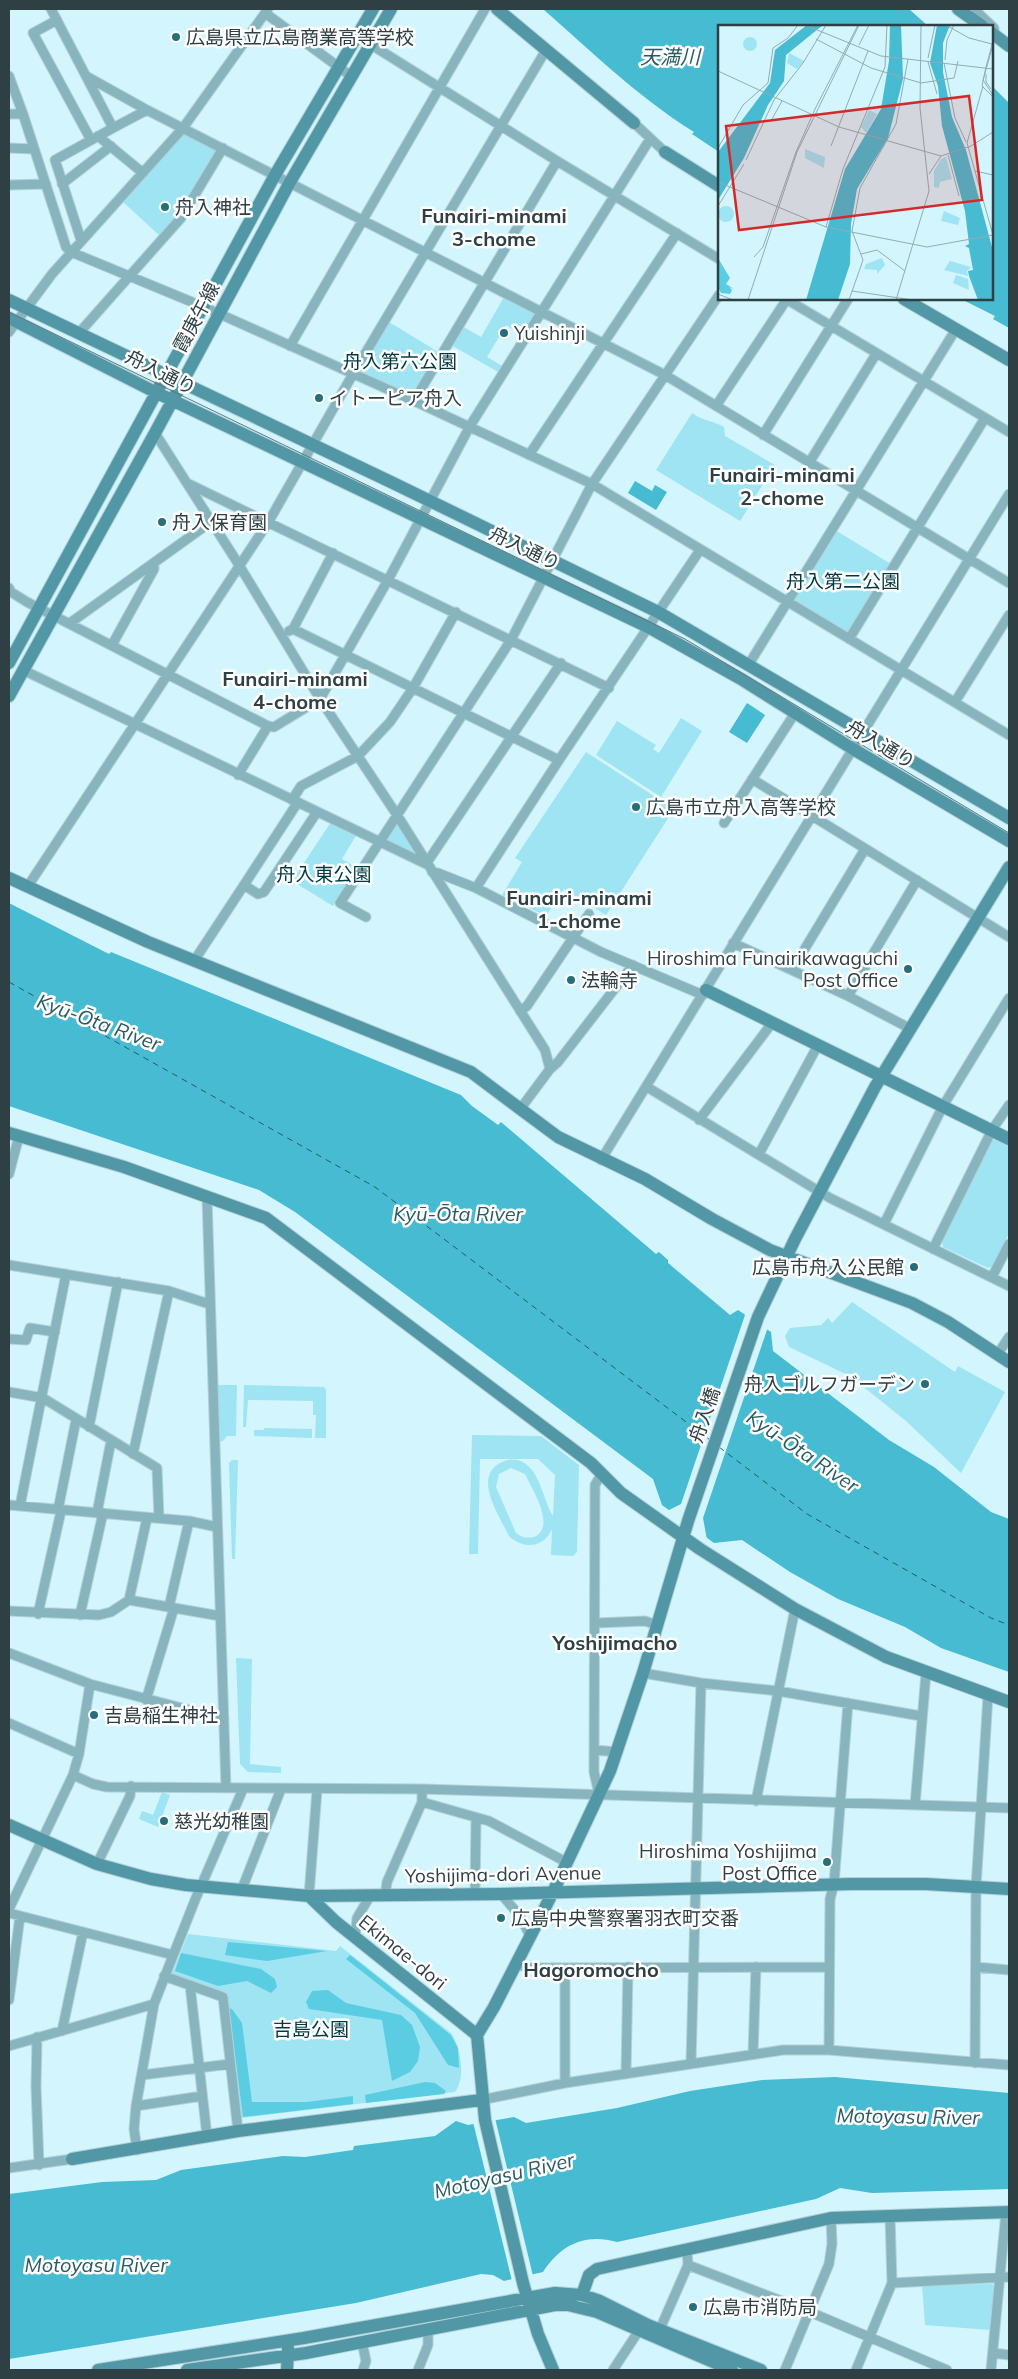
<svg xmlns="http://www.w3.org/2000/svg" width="1018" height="2379" font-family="Mulish,'Noto Sans JP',sans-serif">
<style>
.green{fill:#9ee4f3;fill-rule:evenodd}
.forest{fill:#5acde3}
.water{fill:#46bbd2}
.pier{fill:#d3f5fd}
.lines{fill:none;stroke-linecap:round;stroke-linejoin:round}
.ferry{stroke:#2a5a64;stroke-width:1;stroke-dasharray:6 5;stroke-linecap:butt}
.street-casing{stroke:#b2d1d8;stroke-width:11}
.secondary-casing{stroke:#b2d1d8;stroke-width:14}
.street{stroke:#88b4bd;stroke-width:9}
.secondary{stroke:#5297a5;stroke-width:12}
.tram{stroke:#62787e;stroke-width:1}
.poi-dot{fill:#276e7b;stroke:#fff;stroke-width:2}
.labels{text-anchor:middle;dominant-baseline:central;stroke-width:5;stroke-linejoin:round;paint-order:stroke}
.poi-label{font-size:19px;fill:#2f4044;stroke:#fff;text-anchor:start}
.street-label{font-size:19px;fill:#2f4044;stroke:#fff}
.park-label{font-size:19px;fill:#003842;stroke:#fff}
.water-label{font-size:20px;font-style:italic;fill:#2a5a64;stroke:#fff}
.neighbourhood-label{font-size:20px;font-weight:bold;fill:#2f4044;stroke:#fff}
.inset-river{fill:none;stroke:#46bbd2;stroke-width:2.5}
.inset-road{fill:none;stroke:#91adb3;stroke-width:1}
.view{fill:#d62828;fill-opacity:0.15;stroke:#d62828;stroke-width:2.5}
.inset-edge{fill:none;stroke:#2f4044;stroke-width:2.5}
</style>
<rect width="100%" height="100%" fill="#d3f5fd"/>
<!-- green -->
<path class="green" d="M185 134 215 150 216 153 183 212 160 236 123 202 181 136Z
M504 297 534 312 535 316 527 329 518 325 515 331 506 325 487 357 504 367 500 373 451 345 462 326 481 337Z
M389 322 440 353 415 394 410 396 362 375 361 370Z
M692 413C705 422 712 420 724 427L725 436 775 465 740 521 656 470Z
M835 530 891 564 850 632 845 633 795 603 794 598Z
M681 718 702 731 661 797 596 755 617 721 656 745 653 749 659 753Z
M586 752 674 809 606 915 564 889 546 916 502 895 522 862 515 858Z
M331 822 357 834 342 859 357 868 333 906 292 881Z
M395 824H397L415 851 414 852 387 840 386 838Z
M997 1139 1009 1145V1233L993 1266 988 1268 943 1247 942 1241 991 1141Z
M852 1302 955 1372 958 1366 1005 1392 961 1473 906 1421 850 1376 789 1347 785 1336 790 1328 821 1325 828 1318 832 1323Z
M218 1385H237L236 1436H227L223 1441 218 1442 216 1387Z
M244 1385 324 1387 326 1390V1438H315L316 1415H313V1401L248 1400 246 1427H243Z
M264 1428 312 1429V1438L254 1436V1430H264Z
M472 1435 541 1436 579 1465 577 1552 573 1556 551 1555 552 1529C544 1548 524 1550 509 1536 500 1517 471 1476 502 1462 510 1458 520 1459 527 1465 541 1476 544 1502 553 1516L555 1475 538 1459H480L478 1554H469ZM511 1468 525 1474C532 1489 557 1527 534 1537 527 1539 521 1537 516 1533L496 1487 499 1474Z
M232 1460H238L235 1559H232L229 1463Z
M236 1658 252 1659 250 1764 281 1767V1773L248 1772 240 1764Z
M162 1792 170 1795 158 1827 139 1819 142 1811 153 1815Z
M188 1934 336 1951 340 1946 451 2033C461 2047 466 2078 455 2092L241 2118 227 1996 172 1974Z
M992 2284 995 2288 990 2330 925 2325 922 2285Z"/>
<!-- forest -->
<path class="forest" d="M228 1942 327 1951 267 1961 225 1955Z
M181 1953 261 1969 275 1979 277 1987 271 1993 247 1981 218 1986 175 1971Z
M350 1955 451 2035 458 2048 459 2068 448 2065 415 2013 346 1959Z
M328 1990 346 2003 401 2015 412 2025 420 2047 418 2061 410 2072 392 2081 382 2020 309 2009 306 2002 312 1991Z
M229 2008 232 2009 242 2023 252 2102H307L353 2096V2104L243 2117Z
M425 2082 435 2083 446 2091 444 2094 366 2103 365 2095Z"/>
<!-- water -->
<path class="water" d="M543 9H909L928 26H719V152L692 134 694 132C639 98 591 51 543 9Z
M992 86 1009 103V328L993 319 995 316 961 299H992Z
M635 481 652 491 655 485 667 492 656 510 628 493Z
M747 703 765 715 747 743 729 732Z
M9 903 109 954 111 952 461 1095 472 1106 498 1125 501 1122 656 1254 659 1252 668 1260V1263L730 1315 738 1310 771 1332 773 1351 889 1440 934 1467 991 1512 1009 1519V1672L941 1648 905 1627 838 1599 790 1572 742 1540 714 1543 662 1505 653 1479 295 1212 259 1190 9 1106Z
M835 2077 1009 2093V2189L872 2193 840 2188 816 2199 617 2242C584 2233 561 2245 543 2272L504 2281 493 2275 481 2274 356 2303 9 2359V2194L102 2182 156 2180 181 2170 283 2156 305 2157 353 2150 354 2146 435 2136 456 2121 468 2125 514 2117 526 2123 617 2108 690 2091 762 2080Z"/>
<!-- pier -->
<path class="pier" d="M746 1312 768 1327 703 1518 707 1540 667 1511 681 1504Z
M495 2118 533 2276 512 2281 473 2122Z"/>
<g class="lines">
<!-- ferry -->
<path class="ferry" d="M9 982 375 1187 710 1440
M719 1447 807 1514 991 1618 1009 1625"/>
<defs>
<path id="street" d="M51 9 113 128 55 160 81 240
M976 9 977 12 994 28V35
M265 13 351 76
M57 20 33 33 91 140
M370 44 557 161 719 259
M9 76 23 114 66 247 71 252 204 307 414 401 592 484 1009 735
M86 76 147 110
M9 114H23
M634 123 665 152
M113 128 147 110 665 375 1009 583
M98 136 143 173
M9 148 34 149
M62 184 111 146
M9 185 46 184
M786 299 1009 432
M9 332 52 274 183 128 268 9
M79 333 181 218 223 148
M290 346 485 9
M414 401 557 161
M716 406 787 299
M155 433 239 565 320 699 397 815 545 1050 550 1069 521 1108
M763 435 848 299
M529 455 677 233
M809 463 876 354
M189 484 609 688
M9 588 11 592 27 602 268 726 274 727 320 699 388 580 470 426 650 139
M70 623 212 521
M293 629 559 760
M289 631 293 629 333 553
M849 639 985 418
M112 645 154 569V563
M749 664 956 329
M23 670 426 864 561 663
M955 702 1009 615
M238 775 268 726
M752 779 1009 937
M292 800 301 786 358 756 390 722 413 688 456 612
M724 823 795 713
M432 872 438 873 476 888 601 952 703 995
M244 885 298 802
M28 886 269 521 353 374 546 50
M476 888 559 760 700 550
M366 917 340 903 511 640 592 484 719 295
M733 943 848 996 911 1029
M194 961 244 885 258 894 264 892 317 812
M792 970 865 849
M848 996 917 880
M520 1011 527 1006 589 914
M550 1069 558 1062 633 965
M647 1087 830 1198 1009 1286
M699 1120 772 1023
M759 1154 818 1045
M601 1160 1009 494
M9 1174 19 1136
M207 1198 226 1788
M884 1224 943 1106 1009 998
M933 1249 992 1130 1009 1105
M9 1265 169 1291 209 1304
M992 1277 1009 1244
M9 1339 26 1340 30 1328 55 1332
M997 1355 1009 1337
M9 1392 43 1398 157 1468 159 1518
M89 1427 118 1282
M133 1454 169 1291
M9 1505 189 1521 217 1527
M20 1506 66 1274
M58 1510 76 1420
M97 1513 111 1441
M129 1600 147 1518
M169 1607 189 1521
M9 1611 99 1615 111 1612 129 1600 220 1616
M38 1614 61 1511
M80 1615 103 1513
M596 1623 645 1621 657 1625
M9 1653 90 1684 224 1719
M643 1673 701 1683 778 1691 921 1716
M146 1700 174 1608
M9 1723 79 1754
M594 1750 618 1752
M73 1775 93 1784 107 1787 422 1789 1009 1808
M422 1789V1802L489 1821 566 1862
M599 1794 594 1772 595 1485 602 1473
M756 1801 795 1609
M915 1805 926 1673
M97 1864 130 1796 131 1786
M242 1889 281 1789
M475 1894 476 1818
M501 1894 520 1916 530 1936
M309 1896 317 1790
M385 1896 387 1882 422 1802
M9 1909 73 1775 79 1754 90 1684
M9 1913 173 1955
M355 1937 357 1918 370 1896
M516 1963 527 1968 829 1967
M976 1967 1009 1970
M164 1976 223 1997 238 2131
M190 1985 207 2136
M9 2000 20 1916
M62 2031 83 1932
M37 2037 36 2087 39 2165
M9 2046 154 2004
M829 2050 830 1899 834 1884 848 1703
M753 2054 756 1967
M691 2063 701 1683
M975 2063 976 1887 988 1696
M626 2073 628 1967
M142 2075 230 2064
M565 2083V1968
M481 2100 565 2083 783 2050H829L1009 2065
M136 2106 202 2096
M137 2150 134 2129 136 2106 154 2004 195 1900 243 1789
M9 2168 72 2159
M688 2265 810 2312 947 2370
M892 2283 1009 2277
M660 2329 688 2265 687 2249
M362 2342 366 2361 363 2370
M993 2353 1009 2355
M418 2370 428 2345V2331
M613 2370 638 2332
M785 2370 829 2264 832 2244 831 2218
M856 2370 892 2283 890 2216
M991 2370 1006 2212"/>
<path id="secondary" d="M497 9 634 123
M958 9 982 26
M992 33 1009 46
M665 152 719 186
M904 299 1009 360
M9 300 393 483 658 612 1009 818
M9 318 157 393 648 627 741 679 853 749 1009 841
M9 663 275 175 373 9
M9 696 155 433 290 182 391 9
M9 878 148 942 471 1072 558 1137 645 1179 712 1219 770 1250 912 1303 948 1322 1009 1362
M706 990 1009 1139
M9 1133 124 1167 266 1218 591 1463 621 1493 700 1549 795 1609 886 1657 1009 1702
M9 1825 97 1864 151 1879 186 1885 309 1896 501 1894 851 1884H926L1009 1889
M309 1896 336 1922 477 2035
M72 2159 238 2131 481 2100
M582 2295 589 2275 597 2269 831 2218 1009 2212
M98 2370 304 2338 555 2293 582 2295 600 2301 648 2325 761 2370
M187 2370 306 2353 555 2305H568L597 2312 732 2370
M287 2370 288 2348
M553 2370 538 2334 523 2283 485 2120 477 2035 494 2007 553 1892 610 1771 643 1673 688 1521 758 1317 795 1239 875 1087 1009 867"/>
</defs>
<!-- street casing -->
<use href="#street" class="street-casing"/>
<!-- secondary casing -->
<use href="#secondary" class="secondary-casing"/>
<!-- street -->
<use href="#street" class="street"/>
<!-- secondary -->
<use href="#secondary" class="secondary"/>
<!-- tram -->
<path class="tram" d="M9 312 685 639 1009 833"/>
</g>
<!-- markers -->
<g class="poi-dot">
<circle cx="176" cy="37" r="5"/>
<circle cx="165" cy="207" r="5"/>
<circle cx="504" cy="333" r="5"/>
<circle cx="319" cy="398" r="5"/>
<circle cx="162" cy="522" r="5"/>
<circle cx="636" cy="807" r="5"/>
<circle cx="908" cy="969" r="5"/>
<circle cx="571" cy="980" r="5"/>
<circle cx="914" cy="1267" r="5"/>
<circle cx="925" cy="1384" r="5"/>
<circle cx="94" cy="1715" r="5"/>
<circle cx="164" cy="1821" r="5"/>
<circle cx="827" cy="1862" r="5"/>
<circle cx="501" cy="1918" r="5"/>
<circle cx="693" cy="2307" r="5"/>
</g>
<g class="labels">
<!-- poi labels -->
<g class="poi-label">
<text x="186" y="37">広島県立広島商業高等学校</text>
<text x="175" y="207">舟入神社</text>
<text x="514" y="333">Yuishinji</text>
<text x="329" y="398">イトーピア舟入</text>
<text x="172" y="522">舟入保育園</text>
<text x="646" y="807">広島市立舟入高等学校</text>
<text x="898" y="958" text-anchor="end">Hiroshima Funairikawaguchi<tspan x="898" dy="22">Post Office</tspan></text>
<text x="581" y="980">法輪寺</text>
<text x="904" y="1267" text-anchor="end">広島市舟入公民館</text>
<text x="915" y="1384" text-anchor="end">舟入ゴルフガーデン</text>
<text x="104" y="1715">吉島稲生神社</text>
<text x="174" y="1821">慈光幼稚園</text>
<text x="817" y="1851" text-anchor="end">Hiroshima Yoshijima<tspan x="817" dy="22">Post Office</tspan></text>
<text x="511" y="1918">広島中央警察署羽衣町交番</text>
<text x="703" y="2307">広島市消防局</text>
</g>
<!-- street labels -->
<g class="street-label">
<text transform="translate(196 317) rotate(-62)">霞庚午線</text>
<text transform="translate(161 372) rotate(27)">舟入通り</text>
<text transform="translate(525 548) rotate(26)">舟入通り</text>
<text transform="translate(881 744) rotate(31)">舟入通り</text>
<text transform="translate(704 1415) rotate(-71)">舟入橋</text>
<text transform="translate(503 1874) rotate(-1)">Yoshijima-dori Avenue</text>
<text transform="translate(403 1952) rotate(39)">Ekimae-dori</text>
</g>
<!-- park labels -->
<g class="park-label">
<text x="400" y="361">舟入第六公園</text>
<text x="843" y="581">舟入第二公園</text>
<text x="324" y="874">舟入東公園</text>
<text x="311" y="2029">吉島公園</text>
</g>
<!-- water labels -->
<g class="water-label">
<text x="670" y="56">天満川</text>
<text transform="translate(99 1022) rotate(20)">Kyū-Ōta River</text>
<text x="458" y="1213">Kyū-Ōta River</text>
<text transform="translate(803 1451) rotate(34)">Kyū-Ōta River</text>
<text transform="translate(908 2116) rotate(1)">Motoyasu River</text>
<text transform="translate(504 2175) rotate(-13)">Motoyasu River</text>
<text x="96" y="2264">Motoyasu River</text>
</g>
<!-- neighbourhood labels -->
<g class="neighbourhood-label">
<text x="494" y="215">Funairi-minami<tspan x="494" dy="23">3-chome</tspan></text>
<text x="782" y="474">Funairi-minami<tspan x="782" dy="23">2-chome</tspan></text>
<text x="295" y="678">Funairi-minami<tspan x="295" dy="23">4-chome</tspan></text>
<text x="579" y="897">Funairi-minami<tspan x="579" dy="23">1-chome</tspan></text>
<text x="615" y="1642">Yoshijimacho</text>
<text x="591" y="1969">Hagoromocho</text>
</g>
</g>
<!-- overview -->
<g transform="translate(718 25)">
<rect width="275" height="275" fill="#d3f5fd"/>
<path d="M25 19a7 7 0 1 1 14 0a7 7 0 1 1-14 0ZM71 28 86 36 79 44 69 38ZM151 85 159 89 148 108 143 102ZM87 124 107 132 106 143 87 133ZM228 132 234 154 222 157 221 163 216 162V146L223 134ZM0 189a8 8 0 1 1 16 0a8 8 0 1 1-16 0ZM226 186 242 193 240 200 223 196ZM164 233 167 240 159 249V245L146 244 148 239ZM232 236 253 242 249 246 250 251 226 245ZM238 250 250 254 251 265 235 258Z" fill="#9ee4f3"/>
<path d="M0 233 12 253 8 259 16 264 11 262 14 265 12 269 3 268 0 262Z" fill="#5acde3"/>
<path d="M89 0H105L68 30 66 56 50 80 26 133 0 175V127L52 58 57 25ZM172 0H183L185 54 170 113 139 164 133 199 132 239 120 275H88L127 144 163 84 171 36ZM219 0H232L225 18V47L234 92 248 125 275 226V275H260L251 251 250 246 255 245 251 223 247 221 251 219 247 186 224 101 220 61 212 38Z" fill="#46bbd2"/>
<path class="inset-river" d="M177 30 178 0M161 111 177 70 178 36M101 275 121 192 138 152 159 115"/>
<path class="inset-road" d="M87 0 163 31 275 44M228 0 251 13 274 19M98 14 153 43 203 58 236 53 240 36M141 20 151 0M275 20 265 55 275 70M210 33 217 0M227 35 229 15 236 0M210 37 219 69M226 38 237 93 248 117M268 42 264 61 275 72M268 42 275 16M0 46 121 102 223 131 253 121 275 107M268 49V57L273 64M265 61 249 118 275 210M54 94 64 76M113 121 150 26M0 123 25 80 50 58 55 23 70 13 80 0M230 130 241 171M28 135 56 75 85 38 108 0M257 146 275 150M211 149 223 131M0 157 108 202 209 222 275 210M0 181 26 139M108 202 125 144 167 42 169 0M143 229 159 225 187 246M36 232 45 222 78 127 97 84 140 0M134 266 195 275M0 269 15 275M30 275 79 127 141 0M131 275 145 235 134 206 142 163 178 99 190 34M178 275 211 166 202 83 203 0"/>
<path class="view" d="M251 71 264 175 21 205 8 101Z"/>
<rect width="275" height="275" class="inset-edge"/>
</g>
<!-- border -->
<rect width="1018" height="2379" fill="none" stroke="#2f4044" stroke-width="20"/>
</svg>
